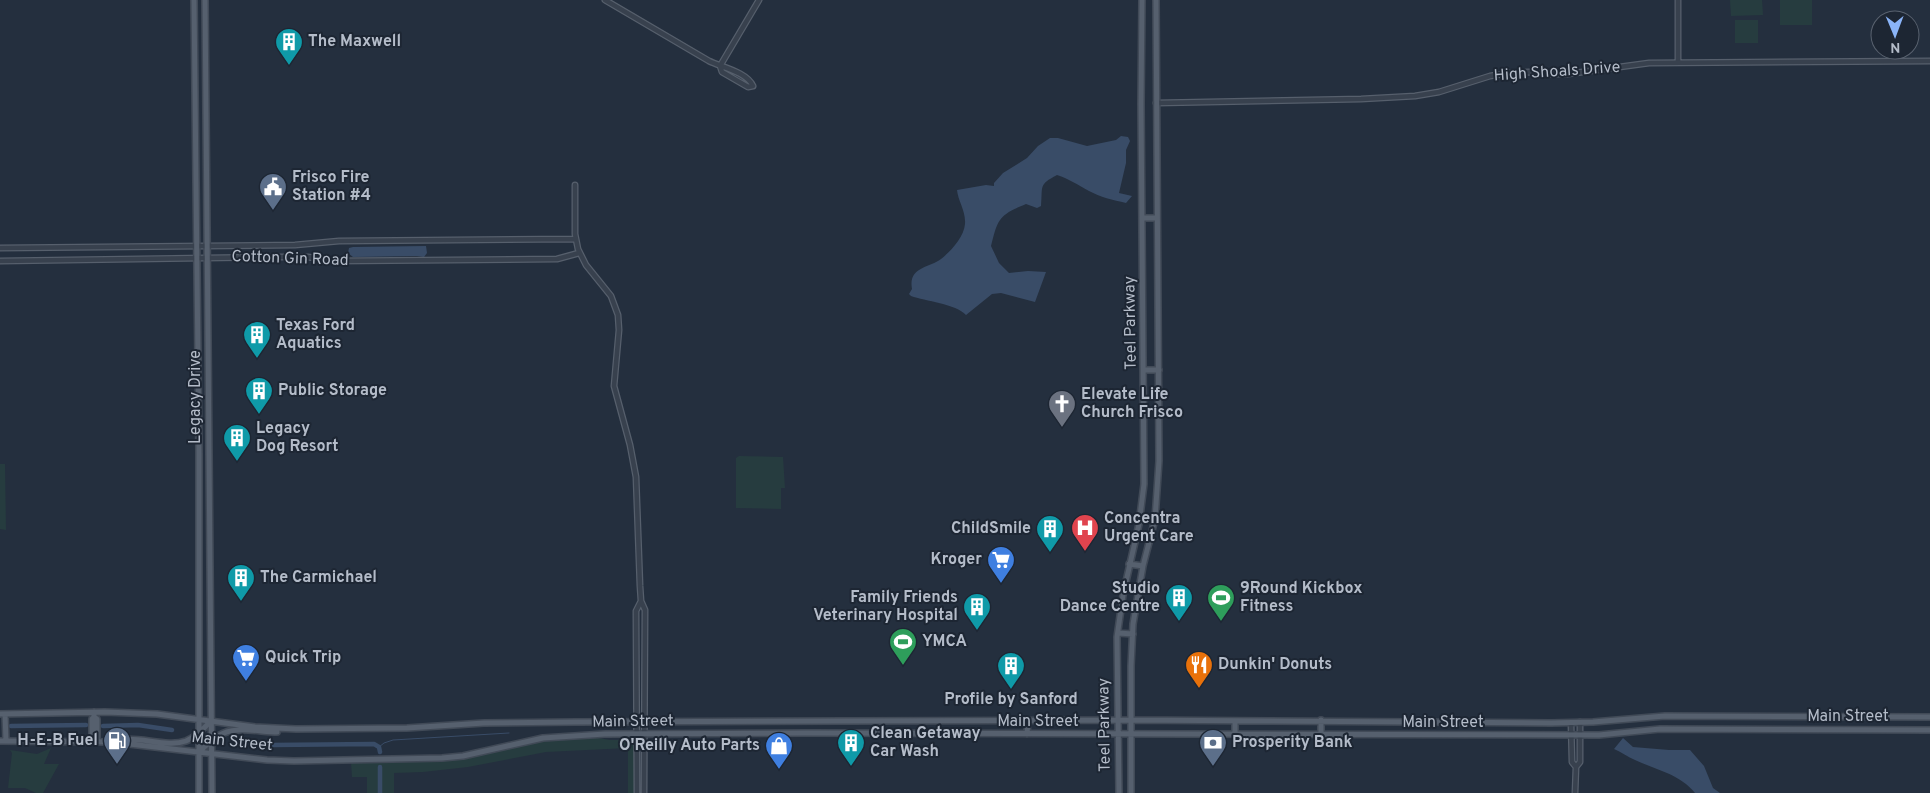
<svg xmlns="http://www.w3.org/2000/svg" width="1930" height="793" font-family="Overpass,sans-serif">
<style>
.green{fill:#263c3f}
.water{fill:#394c67}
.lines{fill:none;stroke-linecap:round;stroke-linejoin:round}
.stream{stroke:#394c67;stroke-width:1}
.canal{stroke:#394c67;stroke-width:4.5}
.minor-casing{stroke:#565f6c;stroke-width:7}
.major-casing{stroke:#414a57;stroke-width:8}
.minor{stroke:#38414e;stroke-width:4.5}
.major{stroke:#56606e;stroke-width:5}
.labels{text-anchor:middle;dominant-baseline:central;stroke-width:4;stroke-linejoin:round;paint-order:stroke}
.poi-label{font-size:16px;font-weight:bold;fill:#b4bcc9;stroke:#1d2633;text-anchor:start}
.street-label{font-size:16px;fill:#b4bcc9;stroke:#1d2633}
</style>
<rect width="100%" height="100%" fill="#242f3e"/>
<!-- green -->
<path class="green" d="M1730 0H1762L1763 15 1731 16Z
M1780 0H1812V25H1780Z
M1735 20H1758V43H1735Z
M739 456 783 457 785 488H781V509L736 508V458Z
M0 464H5L6 530 0 529Z
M593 737 610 740H631L636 743 635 793H628V748L546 752 468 767 423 772 394 773V793H367V777H352L351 762 443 760 533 742Z
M51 748 44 764H59L43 793H36L25 788H8L12 753 10 750 37 754Z"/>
<!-- water -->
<path class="water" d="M1121 136 1128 137 1130 141 1126 150V163L1119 193 1132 196 1126 203C1113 200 1100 197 1089 191 1078 185 1069 179 1057 175 1038 185 1043 186 1041 206L1037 208 1026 204C999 215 998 218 991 246L999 263 1009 273 1028 271 1046 272 1035 302 1001 293 992 294 966 315C956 304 925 301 911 296L909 294 912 289C908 267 929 268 941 259 951 251 964 237 965 224 966 211 958 201 957 190L986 185 994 186V183L1003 173 1027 158 1038 146 1050 138H1058L1087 146 1116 140Z
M426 246 427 253 424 257 417 256 353 257 348 253 349 248 353 247Z
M1623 738 1633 747 1669 750H1690L1704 766 1713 788 1720 793H1695C1680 774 1656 770 1635 760 1628 757 1621 752 1614 749Z"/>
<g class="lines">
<!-- stream -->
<path class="stream" d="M379 747 384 743 393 740 509 733"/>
<!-- canal -->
<path class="canal" d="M11 726 86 725
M103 726 138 725 172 730
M240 742 272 745 374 744 379 747 380 752
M380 793V767"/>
<defs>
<path id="minor" d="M605 0 709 61C721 67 747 72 753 86
M1678 62V0
M720 66 759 0
M720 66 722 72 748 87 753 86
M1156 103 1361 99 1415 96 1439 92 1490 76 1509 73 1529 72 1547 74H1568L1649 63 1930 61
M575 185V234L578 249 586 265 611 296 618 315 619 330 614 386 630 445 636 477 640 586 641 601 645 610 644 793
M0 248 295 245 339 241 575 239
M0 261 280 257H308L334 261 557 259 579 253
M1571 723 1572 762 1576 767
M637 793 636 611 641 601
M1575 793 1576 767 1580 762V722"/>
<path id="major" d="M194 0 199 453V793
M205 0 212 793
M1142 218H1157
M1144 370H1159
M1129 564 1143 566
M1118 633 1133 634
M94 712V717L97 719V741
M0 714 105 712 157 714 255 727 296 729 407 728 484 723 576 722 1131 720 1551 723 1593 722 1665 716 1930 717
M5 714 6 741
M1321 720V734
M1235 721V735
M1027 734 1028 720
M119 740C140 736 167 748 186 741 196 737 203 729 211 721
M0 741 112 742 267 760 294 761 442 758 463 756 543 738 605 734 806 733 1599 735 1660 729 1930 730
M92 741V719L94 717
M200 751C206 746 211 740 218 736 234 725 259 732 277 732
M1119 793 1117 637 1123 595 1139 524 1144 484 1141 104 1142 0
M1131 793V666L1133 624 1143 566 1155 519 1159 461 1156 0"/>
</defs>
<!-- minor casing -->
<use href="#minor" class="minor-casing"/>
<!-- major casing -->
<use href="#major" class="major-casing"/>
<!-- minor -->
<use href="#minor" class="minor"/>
<!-- major -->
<use href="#major" class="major"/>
</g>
<!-- icons -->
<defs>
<symbol id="building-pin" viewBox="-11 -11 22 30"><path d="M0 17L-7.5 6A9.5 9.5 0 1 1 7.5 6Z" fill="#0f9aa8" stroke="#1d2633"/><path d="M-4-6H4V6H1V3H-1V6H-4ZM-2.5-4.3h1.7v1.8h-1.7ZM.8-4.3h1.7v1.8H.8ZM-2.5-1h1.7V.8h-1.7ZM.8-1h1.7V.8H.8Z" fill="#fff"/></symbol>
<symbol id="civic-pin" viewBox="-11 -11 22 30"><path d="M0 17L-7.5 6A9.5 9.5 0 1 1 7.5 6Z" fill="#5c6f8a" stroke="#1d2633"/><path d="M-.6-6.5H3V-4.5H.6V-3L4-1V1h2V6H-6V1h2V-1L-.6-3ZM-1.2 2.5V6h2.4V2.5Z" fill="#fff"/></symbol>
<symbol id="church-pin" viewBox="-11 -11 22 30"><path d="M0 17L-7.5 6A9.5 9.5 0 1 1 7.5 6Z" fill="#6b7280" stroke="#1d2633"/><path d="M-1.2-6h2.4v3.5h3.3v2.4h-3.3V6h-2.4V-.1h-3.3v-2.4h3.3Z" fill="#fff"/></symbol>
<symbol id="hospital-pin" viewBox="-11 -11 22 30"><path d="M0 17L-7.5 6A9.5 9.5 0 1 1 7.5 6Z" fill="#e0444e" stroke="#1d2633"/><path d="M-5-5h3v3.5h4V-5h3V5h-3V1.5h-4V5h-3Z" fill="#fff"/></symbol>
<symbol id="supermarket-pin" viewBox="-11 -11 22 30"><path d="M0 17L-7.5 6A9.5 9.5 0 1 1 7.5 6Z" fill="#3f7fe0" stroke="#1d2633"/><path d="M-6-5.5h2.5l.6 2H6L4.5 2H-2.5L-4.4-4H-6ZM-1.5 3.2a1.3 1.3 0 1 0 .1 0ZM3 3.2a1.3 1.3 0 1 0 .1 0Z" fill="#fff"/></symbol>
<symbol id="stadium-pin" viewBox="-11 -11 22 30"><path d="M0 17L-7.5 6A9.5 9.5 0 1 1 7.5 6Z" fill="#2e9e5b" stroke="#1d2633"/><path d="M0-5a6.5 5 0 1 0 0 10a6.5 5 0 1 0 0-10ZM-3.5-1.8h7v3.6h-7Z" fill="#fff"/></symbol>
<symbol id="restaurant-pin" viewBox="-11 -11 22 30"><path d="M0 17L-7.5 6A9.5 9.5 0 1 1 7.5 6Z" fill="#e8710a" stroke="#1d2633"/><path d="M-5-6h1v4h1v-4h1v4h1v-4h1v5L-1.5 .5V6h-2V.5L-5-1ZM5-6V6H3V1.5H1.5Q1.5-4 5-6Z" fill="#fff"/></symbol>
<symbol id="fuel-pin" viewBox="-11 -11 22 30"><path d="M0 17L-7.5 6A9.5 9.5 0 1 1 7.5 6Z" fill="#5c6f8a" stroke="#1d2633"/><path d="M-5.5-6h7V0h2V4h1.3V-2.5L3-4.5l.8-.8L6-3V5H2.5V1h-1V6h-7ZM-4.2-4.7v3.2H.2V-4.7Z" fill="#fff"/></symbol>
<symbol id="bank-pin" viewBox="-11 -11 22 30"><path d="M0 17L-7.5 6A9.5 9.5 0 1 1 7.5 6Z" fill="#5c6f8a" stroke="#1d2633"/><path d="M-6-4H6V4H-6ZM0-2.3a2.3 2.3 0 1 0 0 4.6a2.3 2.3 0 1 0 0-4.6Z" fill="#fff"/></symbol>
<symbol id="shop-pin" viewBox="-11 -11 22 30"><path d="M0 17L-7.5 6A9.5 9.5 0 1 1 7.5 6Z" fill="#3f7fe0" stroke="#1d2633"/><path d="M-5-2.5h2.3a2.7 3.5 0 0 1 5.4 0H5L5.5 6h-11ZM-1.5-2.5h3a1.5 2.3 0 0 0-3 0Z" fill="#fff"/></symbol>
</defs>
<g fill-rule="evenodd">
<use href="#building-pin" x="273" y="26" width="32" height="43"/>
<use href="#civic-pin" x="257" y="171" width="32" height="43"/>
<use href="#building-pin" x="241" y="319" width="32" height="43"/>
<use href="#building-pin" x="243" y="375" width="32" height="43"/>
<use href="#church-pin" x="1046" y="388" width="32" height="43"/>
<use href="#building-pin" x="221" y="422" width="32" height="43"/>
<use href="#hospital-pin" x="1069" y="512" width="32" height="43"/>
<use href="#building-pin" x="1034" y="513" width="32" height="43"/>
<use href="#supermarket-pin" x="985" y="544" width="32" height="43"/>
<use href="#building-pin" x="225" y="562" width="32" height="43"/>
<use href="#building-pin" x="1163" y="582" width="32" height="43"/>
<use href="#stadium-pin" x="1205" y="582" width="32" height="43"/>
<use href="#building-pin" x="961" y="591" width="32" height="43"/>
<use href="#stadium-pin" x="887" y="626" width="32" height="43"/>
<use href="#supermarket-pin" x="230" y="642" width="32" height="43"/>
<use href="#restaurant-pin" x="1183" y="649" width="32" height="43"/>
<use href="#building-pin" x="995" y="650" width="32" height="43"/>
<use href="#fuel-pin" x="101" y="725" width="32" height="43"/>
<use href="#building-pin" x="835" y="727" width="32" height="43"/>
<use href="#bank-pin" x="1197" y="727" width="32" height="43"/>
<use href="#shop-pin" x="763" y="730" width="32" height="43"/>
</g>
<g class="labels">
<!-- poi labels -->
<g class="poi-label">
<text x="308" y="42">The Maxwell</text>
<text x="292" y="178">Frisco Fire<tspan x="292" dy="18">Station #4</tspan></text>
<text x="276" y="326">Texas Ford<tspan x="276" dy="18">Aquatics</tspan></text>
<text x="278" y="391">Public Storage</text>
<text x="1081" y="395">Elevate Life<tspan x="1081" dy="18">Church Frisco</tspan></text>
<text x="256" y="429">Legacy<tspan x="256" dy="18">Dog Resort</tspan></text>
<text x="1104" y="519">Concentra<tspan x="1104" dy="18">Urgent Care</tspan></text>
<text x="1031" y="529" text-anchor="end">ChildSmile</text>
<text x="982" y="560" text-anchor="end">Kroger</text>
<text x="260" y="578">The Carmichael</text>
<text x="1160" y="589" text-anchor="end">Studio<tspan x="1160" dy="18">Dance Centre</tspan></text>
<text x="1240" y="589">9Round Kickbox<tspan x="1240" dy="18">Fitness</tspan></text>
<text x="958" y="598" text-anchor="end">Family Friends<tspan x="958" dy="18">Veterinary Hospital</tspan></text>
<text x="922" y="642">YMCA</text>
<text x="265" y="658">Quick Trip</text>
<text x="1218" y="665">Dunkin' Donuts</text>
<text x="1011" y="700" text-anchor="middle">Profile by Sanford</text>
<text x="870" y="734">Clean Getaway<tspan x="870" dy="18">Car Wash</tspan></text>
<text x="98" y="741" text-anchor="end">H-E-B Fuel</text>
<text x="1232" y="743">Prosperity Bank</text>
<text x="760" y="746" text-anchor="end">O'Reilly Auto Parts</text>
</g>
<!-- street labels -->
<g class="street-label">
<text transform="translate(1557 72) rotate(-4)">High Shoals Drive</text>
<text transform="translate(290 259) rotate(2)">Cotton Gin Road</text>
<text transform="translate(1131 323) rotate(-91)">Teel Parkway</text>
<text transform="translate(196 397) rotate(-90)">Legacy Drive</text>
<text x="1848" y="717">Main Street</text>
<text transform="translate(633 722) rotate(-1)">Main Street</text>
<text x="1038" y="722">Main Street</text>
<text x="1443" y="723">Main Street</text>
<text transform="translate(1105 725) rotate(-91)">Teel Parkway</text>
<text transform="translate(232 742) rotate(6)">Main Street</text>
</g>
</g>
<!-- north arrow -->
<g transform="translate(1895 35) rotate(179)"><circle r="24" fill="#1d2633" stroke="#59626f"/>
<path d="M0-4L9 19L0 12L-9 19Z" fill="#8ab4f8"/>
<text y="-8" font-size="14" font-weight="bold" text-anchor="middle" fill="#b4bcc9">N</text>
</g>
</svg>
